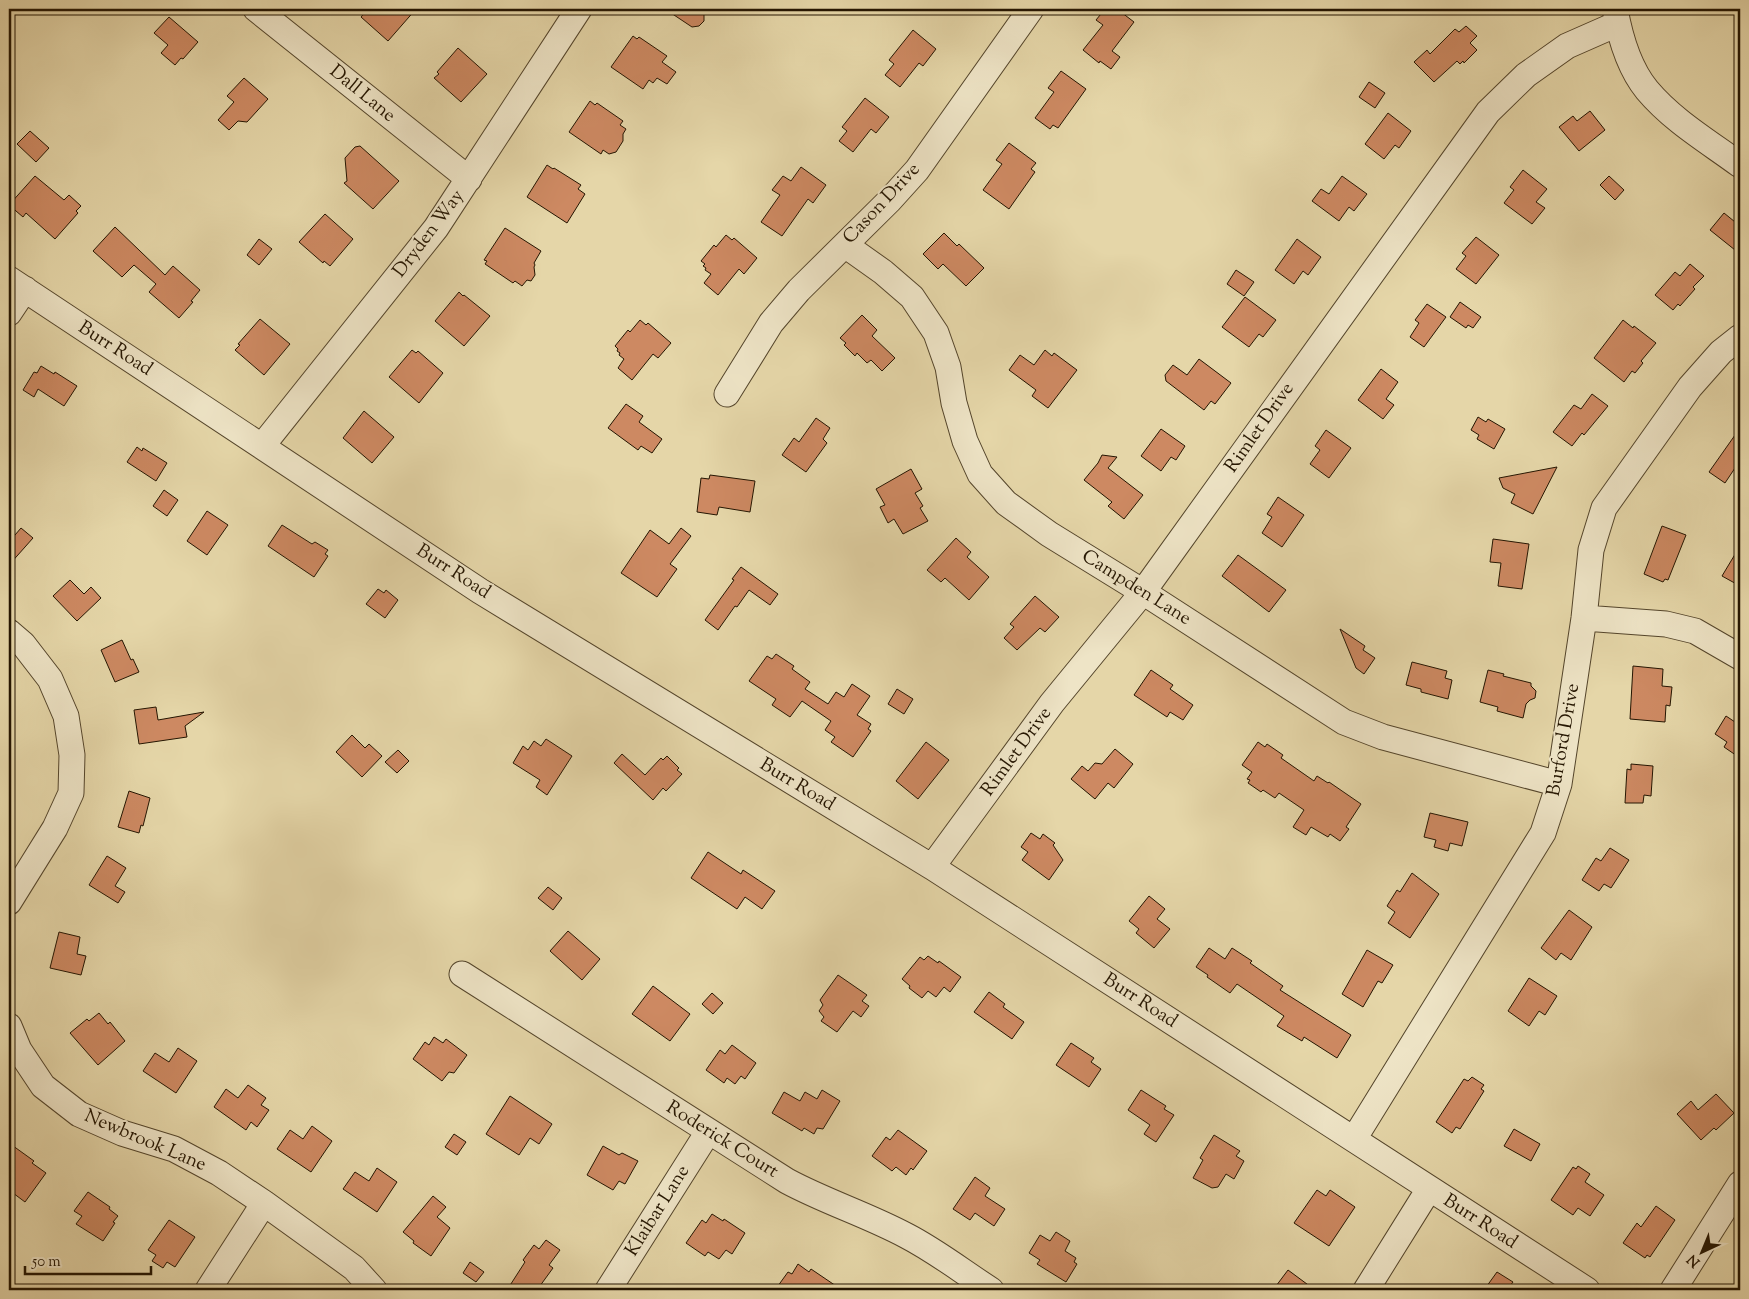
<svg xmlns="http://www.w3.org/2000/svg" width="1749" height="1299" font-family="'Sorts Mill Goudy',serif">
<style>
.building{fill:#cd8962;stroke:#241501}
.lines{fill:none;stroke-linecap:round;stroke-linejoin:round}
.minor-casing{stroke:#54452b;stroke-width:27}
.minor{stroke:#eee4c6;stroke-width:25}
.labels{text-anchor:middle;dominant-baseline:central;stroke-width:4;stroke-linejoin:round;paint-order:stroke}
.street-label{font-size:19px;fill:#241501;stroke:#eee4c6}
</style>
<rect width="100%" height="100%" fill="#e5d6a8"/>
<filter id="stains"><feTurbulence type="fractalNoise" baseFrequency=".004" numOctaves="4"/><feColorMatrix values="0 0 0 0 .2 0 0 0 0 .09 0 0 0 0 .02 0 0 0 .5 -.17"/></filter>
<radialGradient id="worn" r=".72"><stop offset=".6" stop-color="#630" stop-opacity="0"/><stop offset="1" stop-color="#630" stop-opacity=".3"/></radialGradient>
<!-- building -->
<path class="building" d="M368 9H416L388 41 361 17Z
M665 9H700L704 12V21L699 26 692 27Z
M1105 9H1117L1134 22 1112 51 1120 57 1111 69 1100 61 1099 63 1083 50 1103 25 1096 20Z
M169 17 198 42 183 59 181 58 175 65 161 53 168 45 154 33Z
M1466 26 1477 36 1470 43 1477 50 1464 63 1463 61 1460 64 1457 61 1434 82 1414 62 1427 50 1430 54 1455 29 1459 32Z
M913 30 936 49 923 66 919 63 900 87 885 75 894 64 889 60Z
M633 36 637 39 639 37 667 56 662 62 676 72 667 84 657 78 653 83 649 80 643 89 611 67Z
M458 48 487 74 461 102 434 78 439 74 437 72Z
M1061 71 1086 89 1058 128 1053 125 1050 129 1035 118 1054 92 1048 88Z
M244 78 268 99 247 122 238 121 229 130 218 120 234 102 227 96Z
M1369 82 1385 93 1375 108 1359 97Z
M865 98 889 117 876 133 871 129 853 152 839 141 847 131 842 127Z
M590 101 595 105 597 103 623 121 620 125 626 129 623 134V141L616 152 609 154 603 150 601 154 569 132Z
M1590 111 1605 130 1579 151 1559 127 1573 116 1577 121Z
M1388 113 1411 131 1399 148 1395 145 1384 159 1365 144Z
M30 131 49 148 36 162 17 144Z
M1009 143 1036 163 1031 169 1035 172 1009 209 983 190 1002 164 996 160Z
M360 146 399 181 373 209 344 183 347 181 345 158 355 147Z
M547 165 553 169 554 168 581 185 578 189 585 194 567 223 527 197Z
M801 167 826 185 813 203 808 199 782 236 761 222 780 195 772 190 783 176 791 181Z
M1523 170 1547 189 1536 202 1545 208 1532 224 1504 203 1514 190 1510 187Z
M35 176 64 200 69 195 81 206 76 211 78 213 55 239 26 213 23 217 9 205Z
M1342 176 1367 194 1354 211 1349 207 1339 221 1312 201 1321 189 1329 194Z
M1609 176 1624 190 1615 200 1600 185Z
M1724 213 1740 226V254L1710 230Z
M325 214 353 239 330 266 324 261 323 263 299 242Z
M115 227 165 275 173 266 200 290 191 301 193 302 179 318 149 292 156 284 134 265 122 277 93 251Z
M505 228 541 251 534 263 535 265 534 267 535 275 531 281 527 280 522 286 515 281 513 283 485 264 487 261 484 260Z
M944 233 957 246 959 244 984 268 966 286 943 264 938 269 923 254Z
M726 235 732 240 734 238 757 258 744 274 739 269 718 295 704 283 711 274 705 270 706 268 703 266 705 264 701 261 714 245 716 247Z
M1476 237 1499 255 1476 284 1456 269 1466 256 1462 253Z
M259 239 272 249 259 265 247 255Z
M1297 239 1321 257 1308 275 1303 271 1294 284 1275 270Z
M1690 264 1704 276 1693 287 1695 289 1680 306 1678 304 1673 310 1655 295 1675 272 1680 276Z
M1236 270 1254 282 1244 296 1227 284Z
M459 292 463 296 464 295 490 316 464 346 435 321Z
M1245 297 1276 320 1263 337 1259 334 1249 347 1222 327Z
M1460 302 1481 317 1473 328 1468 325 1466 328 1450 317Z
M1427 304 1446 317 1424 347 1410 337 1419 323 1415 320Z
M862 315 877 330 872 336 895 358 882 371 871 360 867 363 857 353 855 356 844 345 846 343 840 338Z
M260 319 290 344 264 375 235 350 240 345 238 344Z
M640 320 646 325 648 323 671 343 658 358 653 354 632 380 618 368 624 359 619 355 620 353 617 351 618 349 615 346 628 330 630 332Z
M1623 320 1633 328 1634 326 1656 343 1641 361 1643 363 1635 373 1632 371 1624 382 1594 358Z
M412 350 416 353 418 351 443 373 419 403 389 377Z
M1045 350 1052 356 1054 353 1077 370 1048 408 1032 396 1036 390 1009 370 1020 355 1034 365Z
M1199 359 1231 383 1215 404 1211 401 1204 410 1166 381 1165 375 1173 365 1187 375Z
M41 366 54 374 55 372 77 386 64 406 38 389 34 397 23 390 34 372 37 373Z
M1381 369 1398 382 1386 399 1394 405 1383 419 1358 400Z
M1592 394 1608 406 1584 435 1582 433 1572 446 1553 432 1574 405 1581 409Z
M626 404 643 416 639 422 662 439 652 453 641 446 638 450 608 428Z
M364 411 394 437 372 463 343 438Z
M1478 417 1486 422 1488 419 1505 429 1494 449 1477 439 1479 435 1471 430Z
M816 418 830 428 823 439 827 443 806 472 782 455 794 438 799 442Z
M1740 428V472L1735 468 1725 483 1709 472Z
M1161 429 1185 446 1176 460 1171 457 1161 471 1141 456Z
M1326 430 1351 448 1329 478 1310 464 1320 450 1315 446Z
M137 447 142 451 143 448 167 463 156 481 127 462Z
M1102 455 1117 457 1108 468 1143 495 1124 519 1108 506 1112 502 1084 480 1098 463Z
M1557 467 1533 514 1511 503 1515 494 1503 488 1499 478Z
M911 469 922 489 915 493 923 506 920 508 928 521 903 534 894 519 888 523 880 507 885 505 876 489Z
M710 475 755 481 750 512 719 507 717 515 697 512 701 478 709 479Z
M164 490 178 500 167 516 153 506Z
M1278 497 1304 515 1282 547 1262 533 1272 517 1267 514Z
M207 511 228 525 207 555 187 541Z
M282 525 312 544 315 542 328 550 325 554 328 556 314 577 268 546Z
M1662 526 1686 535 1668 580 1665 579 1663 582 1644 574Z
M21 528 33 538 9 565V542Z
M681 528 691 536 670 564 677 569 657 597 621 573 650 530 669 544Z
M956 538 971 552 967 557 989 577 969 600 945 578 941 582 927 570Z
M1493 539 1529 544 1522 589 1498 586 1501 563 1490 562Z
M1740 546V586L1722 576Z
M1238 555 1286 590 1269 612 1222 576Z
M741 567 778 594 770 605 749 590 737 607 735 606 718 630 705 620 734 580 732 579Z
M70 580 84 594 91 587 101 598 77 621 53 596Z
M378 589 384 593 386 590 398 600 385 618 366 604Z
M1035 596 1059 617 1045 632 1040 628 1017 650 1004 638 1014 627 1010 624Z
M1340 629 1365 646 1363 650 1375 658 1364 674 1356 668Z
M122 640 131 660 133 659 139 672 115 682 101 650Z
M776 654 794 666 792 669 810 682 805 689 828 704 836 692 844 697 852 684 870 696 857 715 871 724 868 729 871 731 853 757 831 742 835 737 825 730 831 721 802 701 790 717 772 705 776 699 749 681 767 656 772 659Z
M1412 662 1447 671 1445 678 1452 680 1448 699 1421 692V689L1406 685Z
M1633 666 1663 669 1662 686 1672 687 1670 706 1666 705 1665 722 1630 719Z
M1151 670 1173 685 1170 689 1193 705 1183 720 1170 712 1167 717 1134 695Z
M1488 670 1504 674 1503 676 1531 683V686L1536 691 1535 698 1530 700 1526 704 1523 718 1497 711 1498 707 1480 702Z
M897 689 913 699 904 714 888 704Z
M156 707 158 720 204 712 185 726 187 737 139 744 134 710Z
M1726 716 1738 724 1740 720V758L1724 747 1727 742 1715 734Z
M352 735 365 748 369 744 382 756 362 777 336 752Z
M546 739 572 756 547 795 536 787 540 780 513 763 523 746 528 750 534 741 541 746Z
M926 742 949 760 918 799 896 781Z
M1258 742 1265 747 1267 744 1283 755 1281 758 1314 781 1317 776 1328 783 1329 782 1361 804 1346 827 1349 829 1340 841 1330 834 1328 837 1311 827 1306 835 1293 827 1304 810 1279 793 1275 798 1263 790 1261 792 1248 783 1250 780 1247 779 1252 772 1242 765Z
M1115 749 1133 764 1114 788 1108 783 1095 799 1071 779 1082 766 1088 771 1095 763 1102 764Z
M398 750 409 761 397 773 385 762Z
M622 754 645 775 661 758 663 760 667 756 679 768 677 770 682 774 666 791 663 788 653 800 614 763Z
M1631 764 1653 766 1651 796 1644 795 1643 803H1625L1627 769 1631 770Z
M129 791 150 798 143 826 141 825 139 833 118 827Z
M1430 813 1468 822 1462 846 1450 843 1448 851 1434 847 1436 840 1424 837Z
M1031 833 1040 839 1043 834 1055 843 1053 845 1063 860 1049 880 1022 860 1028 852 1021 847Z
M1610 848 1629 860 1611 888 1604 884 1599 891 1582 880 1596 858 1601 861Z
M708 852 741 874 743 870 775 891 762 909 745 897 737 909 691 878Z
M107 856 126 868 115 886 125 892 118 903 89 885Z
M1412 873 1439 894 1410 938 1388 923 1395 912 1387 906 1397 890 1400 892Z
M548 887 562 898 553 910 538 898Z
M1149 896 1165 909 1157 919 1170 929 1154 948 1136 933 1139 929 1129 921Z
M1569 910 1592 927 1571 960 1561 953 1556 960 1541 948Z
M568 931 600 959 582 980 550 951Z
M59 932 80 937 77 954 86 956 81 975 50 968Z
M1209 948 1225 959 1232 948 1252 961 1250 963 1283 986 1280 990 1351 1035 1337 1058 1304 1037 1302 1041 1277 1026 1284 1016 1237 984 1230 993 1207 977 1208 975 1196 967Z
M1367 950 1393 965 1382 983 1378 981 1363 1007 1342 994Z
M928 956 938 963 939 961 961 977 950 992 944 987 936 997 928 991 922 998 909 988 910 986 902 979 920 957 924 960Z
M838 975 867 995 862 1001 869 1006 861 1017 853 1011 837 1032 821 1021 824 1017 819 1011 823 1005 820 1000Z
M1529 978 1557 996 1545 1015 1539 1011 1529 1026 1508 1011Z
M653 986 690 1014 670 1041 632 1014Z
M989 992 1005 1004 1003 1007 1024 1022 1012 1039 974 1012Z
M712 993 723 1003 713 1014 702 1004Z
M99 1013 108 1024 110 1022 125 1041 98 1065 70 1033 87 1019 89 1021Z
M434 1037 443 1043 446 1039 467 1055 454 1073 449 1072 442 1081 413 1059 425 1042 429 1045Z
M1071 1043 1094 1058 1091 1062 1101 1069 1089 1087 1056 1065Z
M732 1045 756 1063 745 1079 741 1076 735 1084 727 1078 724 1083 706 1070 720 1050 725 1054Z
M178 1048 197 1061 176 1093 143 1071 155 1053 169 1062Z
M1472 1077 1484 1085 1481 1089 1484 1091 1460 1129 1456 1127 1452 1133 1436 1122 1464 1079 1468 1081Z
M248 1085 266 1098 261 1105 269 1110 257 1127 251 1122 246 1130 214 1107 226 1089 238 1098Z
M822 1090 840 1101 823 1129 817 1128 814 1134 804 1128 802 1131 772 1113 784 1092 800 1101 805 1092 817 1099Z
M1141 1090 1166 1106 1164 1109 1174 1115 1156 1142 1144 1134 1150 1125 1128 1110Z
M1716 1094 1734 1113 1716 1130 1714 1128 1701 1140 1677 1114 1691 1101 1698 1110Z
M510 1096 552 1124 539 1144 530 1138 519 1155 486 1134Z
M312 1126 332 1141 311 1172 277 1149 290 1130 303 1139Z
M1514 1129 1540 1144 1531 1161 1504 1146Z
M898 1130 927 1151 913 1170 911 1168 906 1175 896 1167 892 1171 872 1156 886 1137 890 1140Z
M454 1134 466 1142 457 1155 445 1147Z
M1214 1135 1240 1151 1236 1156 1244 1161 1234 1179 1226 1174 1218 1187 1212 1188 1193 1178 1203 1160 1200 1158Z
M9 1143 34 1161 32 1163 46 1173 25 1202 9 1190Z
M603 1146 619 1155 622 1153 638 1161 625 1184 619 1181 613 1190 587 1175Z
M1578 1166 1590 1174 1585 1182 1604 1195 1590 1216 1578 1208 1573 1215 1551 1200 1573 1167 1576 1169Z
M377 1168 397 1182 377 1212 343 1189 355 1172 369 1181Z
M975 1177 990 1188 985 1196 1005 1209 994 1226 975 1213 970 1220 953 1209Z
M1317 1190 1326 1196 1330 1190 1355 1207 1329 1246 1294 1223Z
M88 1192 110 1207 109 1209 118 1216 113 1222 115 1223 103 1241 76 1224 82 1216 74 1211Z
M433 1196 446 1207 437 1217 450 1228 431 1256 413 1243 414 1241 403 1232Z
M1656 1206 1675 1220 1650 1257 1647 1255 1645 1258 1623 1243 1637 1223 1641 1227Z
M712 1214 723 1221 724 1219 745 1233 732 1254 726 1250 719 1259 708 1252 705 1256 686 1243 702 1220 706 1223Z
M169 1220 195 1237 175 1267 167 1262 163 1268 152 1261 156 1255 148 1250Z
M1056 1232 1070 1241 1065 1251 1076 1258 1074 1262 1077 1264 1066 1282 1037 1264 1040 1260 1029 1253 1040 1235 1050 1241Z
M546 1240 560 1250 549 1265 553 1268 537 1290H507L525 1262 523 1260 534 1245 539 1249Z
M470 1262 484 1272 476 1282 463 1273Z
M798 1264 809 1272 811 1269 842 1290H775L788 1272 792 1274Z
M1288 1270 1315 1290H1273Z
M1497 1272 1513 1282 1507 1290H1484Z"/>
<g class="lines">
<defs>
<path id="minor" d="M256 9 469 179
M1615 9C1620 37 1629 68 1647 90 1673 121 1709 142 1740 165
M845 245 883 272 912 297 936 333 948 367 954 403 965 441 980 474 1006 503 1049 534 1143 592 1344 722 1383 737 1559 784
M9 279 480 591 932 867 1587 1290
M9 313 25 289
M727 394 771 323 799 290 889 201 917 170 1031 9
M262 446 436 228 579 9
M1584 618 1666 624 1695 631 1740 657
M9 632 23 644 50 679 66 716 72 755 71 793 55 828 9 902
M932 867 1052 703 1143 592 1488 112 1526 75 1567 46 1617 24
M462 974 787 1181C826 1202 868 1215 907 1236 936 1251 963 1272 991 1290
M9 1026 19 1050 43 1086 79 1114 122 1133 174 1149 219 1173 264 1203 354 1268 374 1290
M1354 1139 1543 833 1559 784 1584 618 1591 550 1604 508 1690 387 1721 352 1740 337
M208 1290 264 1203
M608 1290 708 1132
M1366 1290 1429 1189
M1673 1290 1740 1184"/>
</defs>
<!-- minor casing -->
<use href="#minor" class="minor-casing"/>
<!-- minor -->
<use href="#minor" class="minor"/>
</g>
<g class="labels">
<!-- street labels -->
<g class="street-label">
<text transform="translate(362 94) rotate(39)">Dall Lane</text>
<text transform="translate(882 204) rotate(-47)">Cason Drive</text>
<text transform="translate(429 234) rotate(-53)">Dryden Way</text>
<text transform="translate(115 349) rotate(33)">Burr Road</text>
<text transform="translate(1260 428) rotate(-55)">Rimlet Drive</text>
<text transform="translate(453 572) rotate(33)">Burr Road</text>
<text transform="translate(1136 588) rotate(32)">Campden Lane</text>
<text transform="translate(1564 740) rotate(-80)">Burford Drive</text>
<text transform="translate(1017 752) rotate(-54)">Rimlet Drive</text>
<text transform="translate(797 785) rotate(31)">Burr Road</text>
<text transform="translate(1140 1001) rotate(33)">Burr Road</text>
<text transform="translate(722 1140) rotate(32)">Roderick Court</text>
<text transform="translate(145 1141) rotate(23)">Newbrook Lane</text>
<text transform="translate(658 1211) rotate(-58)">Klaibar Lane</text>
<text transform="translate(1480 1222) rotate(33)">Burr Road</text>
</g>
</g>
<!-- margin -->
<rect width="1749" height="1299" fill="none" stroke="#e5d6a8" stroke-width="30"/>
<rect x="10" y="10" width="1729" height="1279" fill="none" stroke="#241501" stroke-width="2.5"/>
<rect x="15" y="15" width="1719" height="1269" fill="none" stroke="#241501"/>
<!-- north arrow -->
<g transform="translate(1702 1252) rotate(224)" stroke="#eee4c6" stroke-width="4" paint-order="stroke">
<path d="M0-4L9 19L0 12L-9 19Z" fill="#241501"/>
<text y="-8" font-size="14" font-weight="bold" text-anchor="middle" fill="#241501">N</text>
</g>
<!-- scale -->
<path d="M25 1266v8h126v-8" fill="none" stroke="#241501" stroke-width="2.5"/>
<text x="32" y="1266" font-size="15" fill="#241501" stroke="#eee4c6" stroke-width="4" paint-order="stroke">50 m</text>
<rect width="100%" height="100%" filter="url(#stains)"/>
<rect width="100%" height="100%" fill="url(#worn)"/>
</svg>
